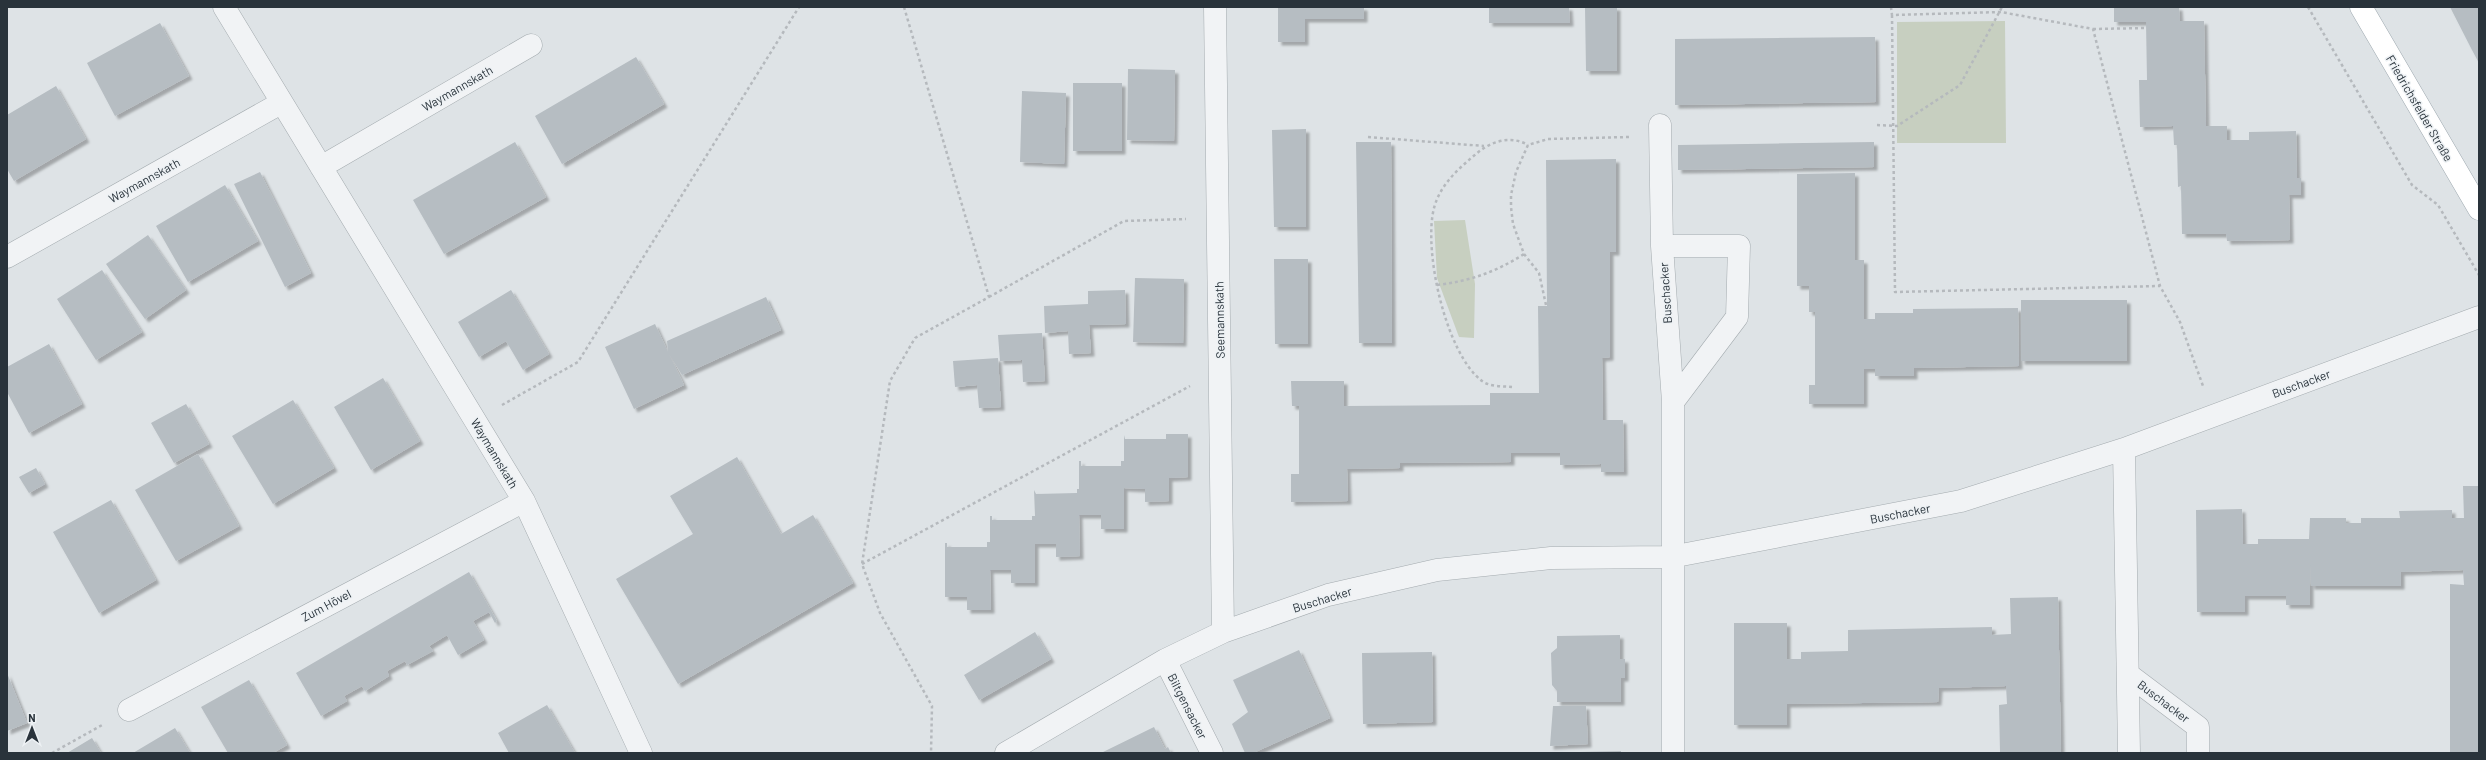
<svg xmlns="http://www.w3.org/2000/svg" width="2486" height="760" font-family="Barlow,sans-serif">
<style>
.green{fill:#c7cfc0}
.building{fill:#b6bdc2;filter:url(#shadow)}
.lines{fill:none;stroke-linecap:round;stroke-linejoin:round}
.minor-casing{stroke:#a4abaf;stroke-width:23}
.major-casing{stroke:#9fa9b0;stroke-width:23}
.path{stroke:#b5b9bd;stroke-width:2.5;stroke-dasharray:3 3;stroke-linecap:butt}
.minor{stroke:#f1f3f5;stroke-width:22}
.major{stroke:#fff;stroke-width:22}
.labels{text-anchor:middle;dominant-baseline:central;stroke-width:3;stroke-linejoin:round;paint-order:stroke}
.street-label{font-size:12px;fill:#29333b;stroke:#edf1f4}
</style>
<defs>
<filter id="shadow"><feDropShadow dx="3.5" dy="3.5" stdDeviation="1" flood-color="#0004"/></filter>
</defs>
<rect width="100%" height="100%" fill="#dee3e6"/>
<!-- green -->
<path class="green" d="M2005 21 2006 143H1897V22Z
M1465 220 1475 284 1474 338 1459 337 1437 278 1434 221Z"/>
<!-- building -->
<path class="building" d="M1278 7H1364V19H1305V42H1278Z
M1489 7H1569L1570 23H1489Z
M1585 7H1617V71H1586Z
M2114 7H2179L2180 21H2204L2206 126H2227V140H2249V132L2296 131 2297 178H2301V195H2289L2290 240 2227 241 2226 234H2182L2181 186 2178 187 2177 145H2174L2173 126 2140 127 2139 80H2147L2146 22H2114Z
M2450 7H2479V63L2472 50Z
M160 23 189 76 115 116 87 63Z
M1875 37 1876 102 1675 105V39Z
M636 57 664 104 562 164 535 116Z
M1128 69 1175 70 1174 141 1127 140Z
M1073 83H1122V151H1073Z
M56 86 86 139 14 181 7 169V115Z
M1022 91 1066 93 1064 164 1020 162Z
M1306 129V227H1274L1272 130Z
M515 142 546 197 444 254 413 200Z
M1356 142H1391L1392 343H1359Z
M1874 142V167L1678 170V145Z
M1616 159V252H1610V357L1602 358 1603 420H1623L1624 472H1601V464L1560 465V453H1511V462L1400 463V468L1347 469 1348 501 1291 502V474H1299V406H1292L1291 381H1344V406L1490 405V393H1539L1538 306H1547L1546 160Z
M260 172 311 273 285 287 234 184Z
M1855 173V260H1864V319H1875V313H1913V309L2018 308 2019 366 1914 368V376H1875V369H1864V404H1809V385H1815V312H1809V286H1797V174Z
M225 185 258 241 188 282 156 226Z
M148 235 186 290 145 319 106 264Z
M1274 259H1308V344H1275Z
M102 270 142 332 96 360 57 299Z
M1135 278 1184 279 1183 343 1133 342Z
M511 290 549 354 523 370 506 341 479 357 458 322Z
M1125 290 1126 324 1089 325 1091 353 1069 354 1068 331 1045 333 1044 306 1088 304V291Z
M766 297 781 330 682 375 669 354 684 385 634 409 605 347 655 324 668 352 667 341Z
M2021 300H2127V361H2021Z
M1042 333 1045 381 1023 382 1022 360 1000 361 998 335Z
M49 344 82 404 29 433 7 392V367Z
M998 358 1001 407 979 408 977 385 955 387 953 361Z
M383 378 420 441 371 470 334 407Z
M293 400 334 468 273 504 232 436Z
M186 404 209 444 174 463 151 423Z
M1166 434H1188V477L1169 478V501L1145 502V489L1124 488V529H1101V515H1079L1080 556 1056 557V544H1035V583H1011V570H990L991 610H967V597H945V543H947V547H987V542H990V516H992V520H1032V516H1035L1034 490 1036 494 1077 493V489H1079V461H1081V466H1121V461H1124V435L1125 439H1166Z
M198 454 239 526 176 561 135 490Z
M737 457 781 534 813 515 853 583 678 684 616 579 693 534 670 496Z
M36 468 45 484 29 493 19 477Z
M2463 486H2479V753H2450V584L2464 585 2463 570 2401 572V586H2311L2310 564V605H2286V596H2245V612H2197L2196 510 2242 509 2243 544H2258V539H2309L2310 518H2346V523H2361V518H2400L2399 511 2452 510V518H2464Z
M111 500 156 580 99 613 53 532Z
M469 572 497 621 495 623 489 612 473 621 484 640 458 655 447 635 429 646 433 651 407 665 405 661 387 671 389 676 365 691 362 686 344 696 347 701 321 716 296 673Z
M2058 597 2061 753H2000L1999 705 2007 704 2006 686 1939 688 1938 702 1787 704V725H1734V623H1787V659H1801V652L1848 651V630L1992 627V635L2011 634 2010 598Z
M1035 632 1051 659 979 700 964 675Z
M1620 635V659H1625V678H1621V702H1557V691L1552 685 1551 653 1557 648V636Z
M1299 650 1330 718 1253 753H1245L1232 724 1248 712 1233 680Z
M1432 652 1433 722 1363 724 1362 653Z
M7 673 27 723 7 731Z
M249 680 287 745 273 753H228L201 707Z
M547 705 575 753H509L498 733Z
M1553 706H1586L1588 744 1550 746Z
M1154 727 1165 749 1168 747 1171 753H1101Z
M175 728 190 753H133L138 750Z
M92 738 101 753H67Z
M1621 751V753H1579V752Z"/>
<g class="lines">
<defs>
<path id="minor" d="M224 7 524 501 641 753
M1215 7 1223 632
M1660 125 1662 246 1673 402V753
M321 167 531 45
M1662 246H1739L1737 317 1673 402
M7 257 281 103
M2124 449 2129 753
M1165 660 1212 753
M2129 675 2198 727V753
M129 710 524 501
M1006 753 1165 660 1223 632 1328 595 1437 570 1551 558 1671 557 1961 501 2124 449 2479 317"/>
<path id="major" d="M2361 7 2479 209"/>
</defs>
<!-- minor casing -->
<use href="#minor" class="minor-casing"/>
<!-- major casing -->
<use href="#major" class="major-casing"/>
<!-- path -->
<path class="path" d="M904 7 989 297 915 338 890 381 862 564 880 613 932 706 931 753
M1891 7 1892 15 2001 12 2093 29 2160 286 2180 322 2203 386
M2308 7 2412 185 2438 205 2479 275
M1892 15 1895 292 2160 286
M2093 29 2146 28
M1877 125 1897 126 1960 85 2002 7
M1368 137 1484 146
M1437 285C1470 281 1496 272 1524 254
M989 297 1124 221 1186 219
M1546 305 1539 273 1524 254 1513 224 1511 207V195L1516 172 1528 145 1548 139 1629 137
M1512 387C1502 386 1490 387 1482 381 1446 354 1423 251 1434 208 1440 185 1458 169 1476 154 1491 141 1511 135 1528 145
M502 405 578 362 799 7
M862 564 1190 386
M52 753 104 724"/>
<!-- minor -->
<use href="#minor" class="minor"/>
<!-- major -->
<use href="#major" class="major"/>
</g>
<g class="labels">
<!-- street labels -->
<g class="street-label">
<text transform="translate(457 88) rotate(-30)">Waymannskath</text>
<text transform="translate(2420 108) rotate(60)">Friedrichsfelder Straße</text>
<text transform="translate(144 180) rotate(-29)">Waymannskath</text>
<text transform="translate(1665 293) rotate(-94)">Buschacker</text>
<text transform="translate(1219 320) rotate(-91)">Seemannskath</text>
<text transform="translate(2301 383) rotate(-20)">Buschacker</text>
<text transform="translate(495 453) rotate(59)">Waymannskath</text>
<text transform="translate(1900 513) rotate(-11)">Buschacker</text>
<text transform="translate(1322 599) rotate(-17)">Buschacker</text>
<text transform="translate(326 605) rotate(-28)">Zum Hövel</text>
<text transform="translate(2164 701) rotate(37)">Buschacker</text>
<text transform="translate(1188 706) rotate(63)">Biltgensacker</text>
</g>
</g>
<!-- border -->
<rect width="2486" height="760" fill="none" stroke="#29333b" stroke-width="16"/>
<!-- north arrow -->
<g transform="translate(32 728)" stroke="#edf1f4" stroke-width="3" paint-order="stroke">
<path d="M0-3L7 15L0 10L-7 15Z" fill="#29333b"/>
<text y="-6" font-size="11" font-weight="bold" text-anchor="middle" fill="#29333b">N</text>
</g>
</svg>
